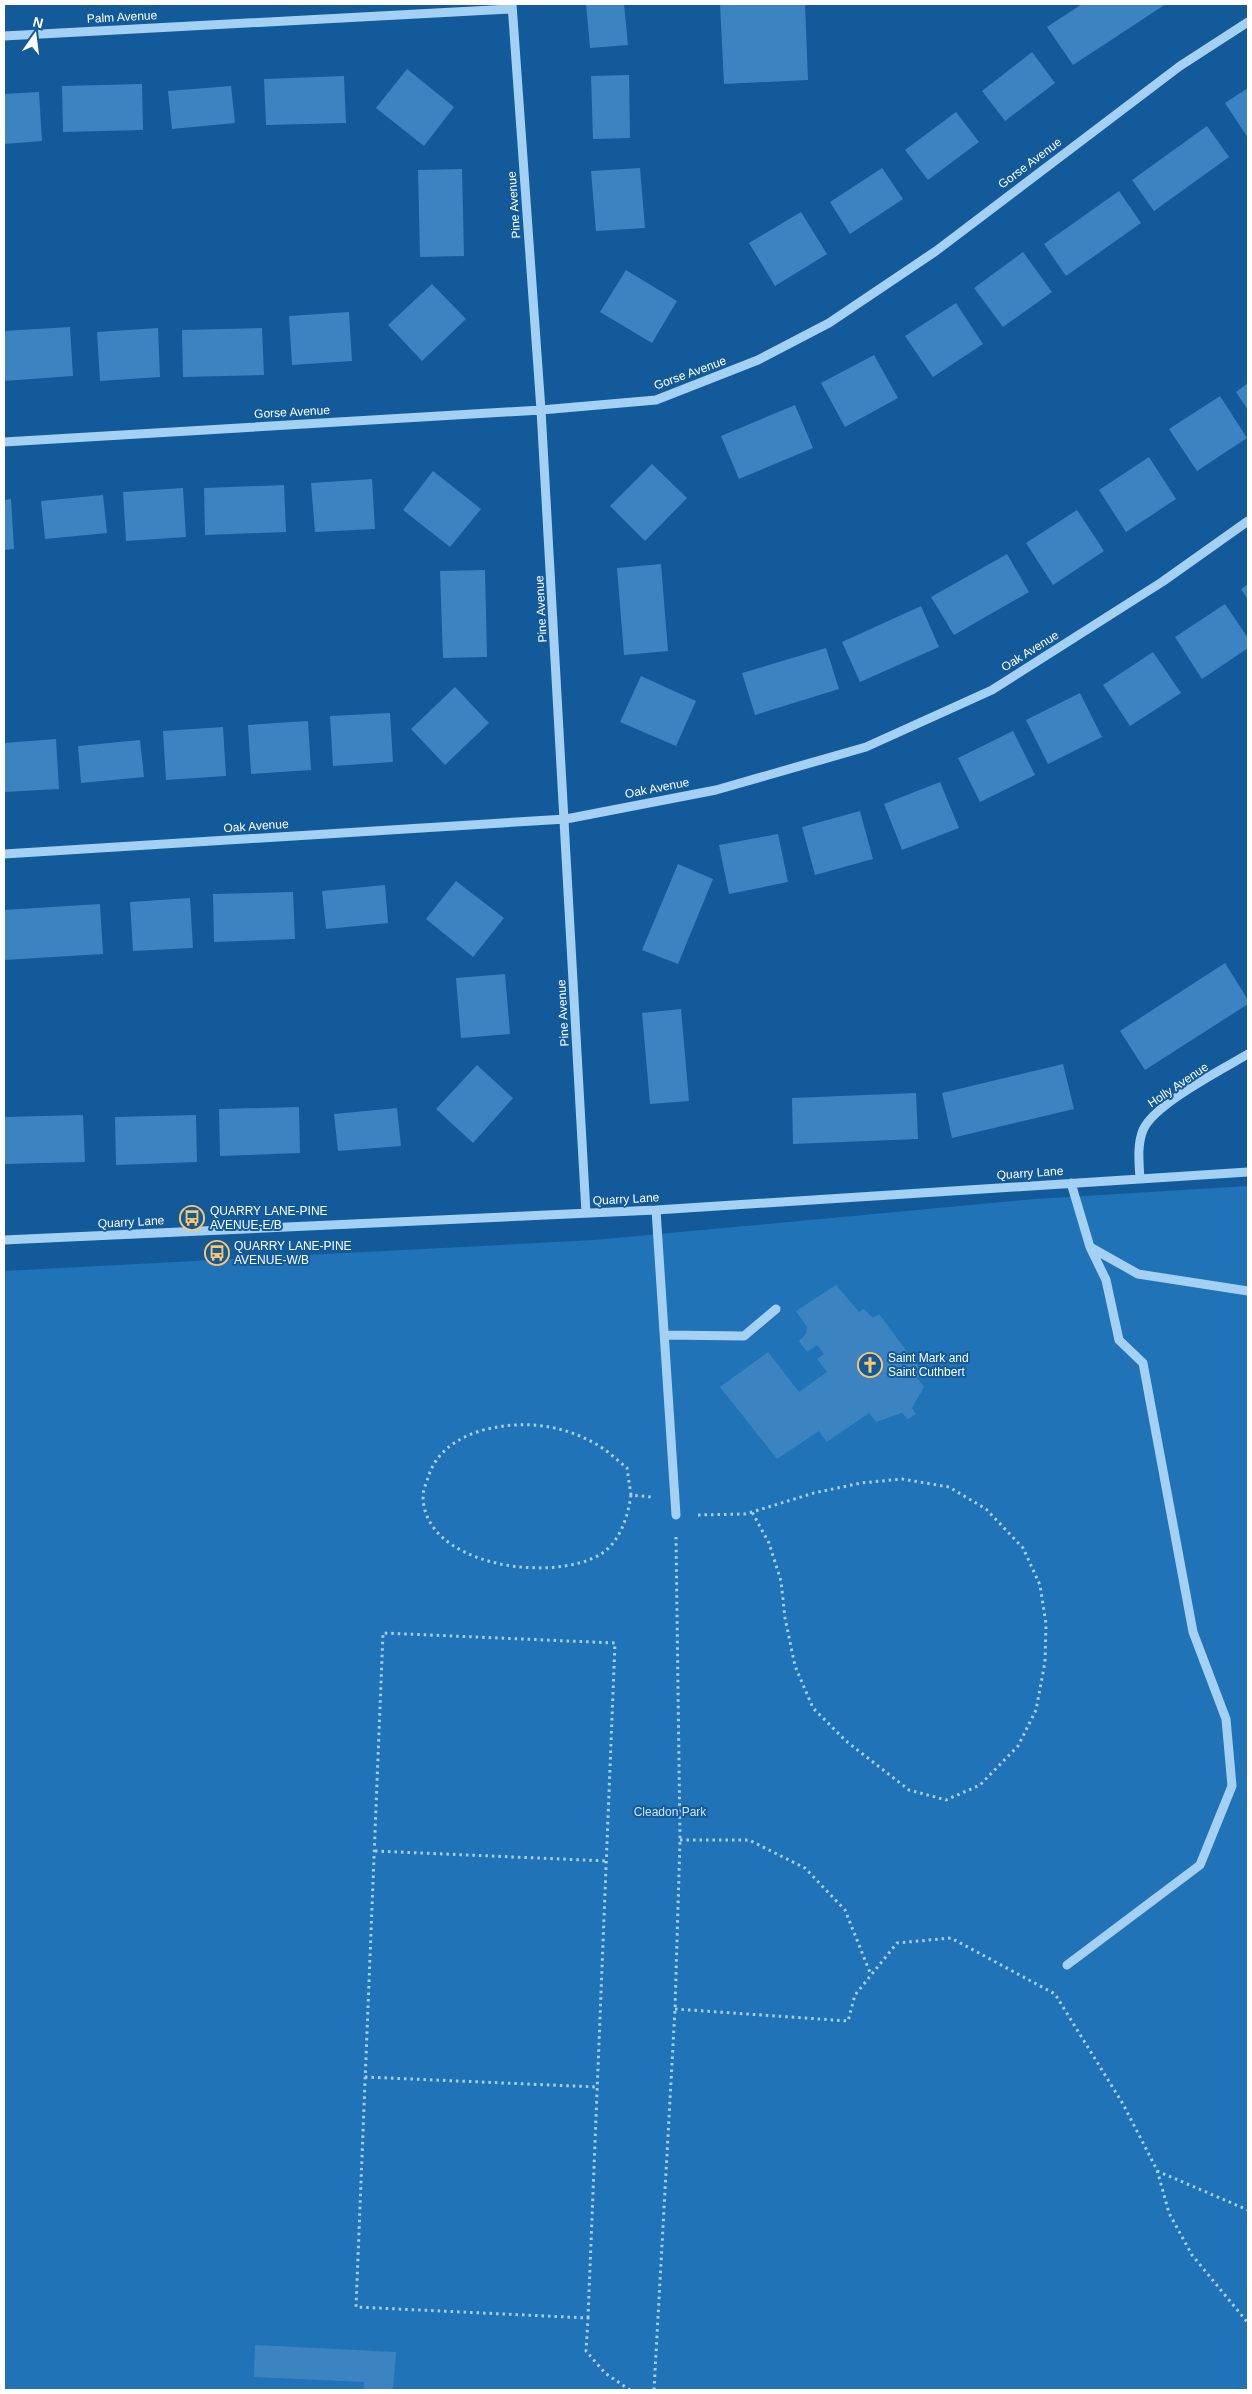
<svg xmlns="http://www.w3.org/2000/svg" width="1252" height="2394" font-family="Helvetica,sans-serif">
<style>
.green{fill:#2073b7}
.building{fill:#3b84c1}
.lines{fill:none;stroke-linecap:round;stroke-linejoin:round}
.path{stroke:#a4d0f4;stroke-width:3;stroke-dasharray:2.5 4;stroke-linecap:butt}
.minor{stroke:#a4d0f4;stroke-width:9}
.labels{text-anchor:middle;dominant-baseline:central;stroke-width:4;stroke-linejoin:round;paint-order:stroke}
.street-label{font-size:12px;fill:#fff;stroke:#125a99}
.poi-label{font-size:12px;fill:#fff;stroke:#125a99;text-anchor:start}
.park-label{font-size:12px;fill:#cde7fe;stroke:#125a99}
</style>
<rect width="100%" height="100%" fill="#125a99"/>
<!-- green -->
<path class="green" d="M1248 1186V2390H4V1271L594 1240 1035 1199Z"/>
<!-- building -->
<path class="building" d="M586 4H624L628 45 590 48Z
M720 4H805L808 80 724 84Z
M1082 4H1166L1073 65 1047 27Z
M1032 52 1055 83 1005 121 982 91Z
M407 69 454 107 424 146 376 108Z
M629 75 630 138 593 139 591 76Z
M344 76 346 123 266 125 264 79Z
M142 84 143 130 63 132 62 86Z
M231 86 235 123 172 129 168 91Z
M1248 88V138L1225 103Z
M39 92 42 141 4 144V94Z
M956 112 979 142 928 180 905 150Z
M1207 126 1229 157 1154 211 1132 180Z
M640 168 645 228 596 231 591 171Z
M882 168 903 199 850 234 830 202Z
M462 169 464 256 420 257 418 170Z
M1119 191 1141 223 1066 276 1044 244Z
M801 212 827 254 775 286 749 243Z
M1023 252 1052 292 1003 327 974 288Z
M626 270 677 301 652 343 600 312Z
M432 284 466 319 422 361 388 325Z
M956 303 983 344 933 377 905 336Z
M349 312 352 361 292 365 289 316Z
M70 327 73 376 4 381V331Z
M158 328 160 377 100 381 97 332Z
M262 328 264 375 183 377 182 330Z
M874 355 898 398 845 427 821 383Z
M1248 383V410L1236 392Z
M1220 396 1247 438 1197 471 1169 429Z
M795 405 813 448 739 479 721 436Z
M1149 457 1176 499 1126 532 1099 490Z
M652 464 687 498 645 541 610 506Z
M433 471 481 509 450 547 403 510Z
M372 479 375 529 315 532 311 483Z
M284 485 286 532 205 535 204 488Z
M183 488 186 537 126 541 123 492Z
M103 495 107 533 45 539 41 501Z
M11 499 14 549 4 550V500Z
M1077 510 1104 551 1053 585 1026 543Z
M1007 554 1029 592 954 635 931 597Z
M661 564 668 651 624 655 617 568Z
M485 570 487 657 443 658 440 571Z
M1248 584V600L1241 589Z
M1225 604 1248 638V648L1202 679 1175 637Z
M921 606 939 647 860 682 842 642Z
M826 648 839 689 755 715 742 673Z
M1153 652 1181 693 1130 726 1103 685Z
M641 676 696 701 676 746 620 722Z
M455 687 489 723 445 765 411 729Z
M1080 693 1102 737 1048 764 1026 720Z
M390 713 393 762 333 766 330 716Z
M308 721 311 770 251 774 248 725Z
M223 727 226 776 166 780 163 731Z
M1013 731 1035 775 980 802 958 758Z
M56 739 59 789 4 792V743Z
M140 740 144 777 81 783 78 746Z
M940 782 959 828 902 850 884 804Z
M860 811 873 859 815 875 802 827Z
M778 834 788 882 729 894 719 845Z
M678 864 713 879 678 964 642 950Z
M456 881 504 918 473 957 426 919Z
M385 885 388 923 326 929 322 891Z
M293 892 295 939 214 942 213 894Z
M190 898 193 948 133 951 130 902Z
M100 904 103 954 4 960V910Z
M1225 963 1248 1000V1004L1145 1070 1120 1031Z
M505 974 510 1034 461 1038 456 978Z
M681 1009 689 1101 650 1104 642 1013Z
M1063 1064 1074 1109 952 1138 942 1093Z
M477 1065 513 1098 473 1143 436 1109Z
M916 1093 918 1139 793 1144 792 1098Z
M299 1107 300 1153 220 1156 219 1109Z
M397 1108 401 1146 338 1151 334 1114Z
M83 1115 85 1162 4 1164V1117Z
M196 1115 197 1162 116 1165 115 1117Z
M836 1285 859 1312 864 1309 873 1318 879 1314 923 1373 917 1378 924 1387 912 1408 916 1414 908 1419 902 1413 876 1422 869 1413 827 1442 819 1431 777 1459 720 1387 768 1352 799 1392 827 1372 817 1359 824 1354 817 1345 807 1352 799 1341 806 1334 807 1327 796 1311Z
M255 2345 396 2352 393 2390H364V2382L254 2377Z"/>
<g class="lines">
<!-- path -->
<path class="path" d="M631 1495C628 1516 620 1542 601 1554 552 1584 421 1566 423 1494 424 1487 428 1479 430 1472 440 1447 466 1433 492 1428 527 1421 562 1425 594 1443 606 1449 617 1460 627 1468L631 1495 652 1497
M698 1515 745 1514 752 1512 814 1493 861 1483 902 1479 949 1487 986 1509 1023 1548 1040 1585 1046 1624 1045 1662 1036 1710 1018 1746 980 1785 946 1800 909 1790 846 1741 813 1708 795 1666 785 1618 781 1581 769 1543 752 1512
M680 1840H749L805 1868 845 1910 871 1975
M375 1851 607 1861
M675 2009 848 2021 855 1995 897 1943 951 1938 1055 1994 1123 2104 1157 2170 1169 2213 1192 2255 1248 2323
M365 2077 597 2087
M1157 2171 1248 2210
M588 2318 615 1643 383 1633 356 2307 588 2318 586 2351 605 2373 630 2390
M654 2390 675 2009 680 1840 676 1537"/>
<!-- minor -->
<path class="minor" d="M512 4 541 410 586 1213
M4 36 512 9
M4 442 541 410 656 400 758 360 829 323 936 251 1180 66 1248 22
M4 854 566 819 716 790 866 747 992 690 1162 582 1248 521
M1140 1179C1139 1162 1137 1145 1143 1130 1154 1104 1223 1069 1248 1054
M1071 1183 1090 1247 1138 1274 1248 1291
M656 1210 676 1515
M4 1240 656 1210 1248 1172
M665 1335 744 1336 776 1309
M1067 1965 1200 1865 1232 1786 1226 1719 1193 1632 1143 1363 1119 1340 1106 1280 1090 1247"/>
</g>
<!-- icons -->
<defs>
<symbol id="bus-ring" viewBox="-11 -11 22 22"><circle r="9.5" fill="#125a99" stroke="#ffc567" stroke-width="1.5"/><path d="M-5-6H5V4H4V6H2V4H-2V6H-4V4H-5ZM-3.5-4V0h7V-4ZM-3.5 1.2v1.5H-2V1.2ZM2 1.2v1.5H3.5V1.2Z" fill="#ffc567"/></symbol>
<symbol id="church-ring" viewBox="-11 -11 22 22"><circle r="9.5" fill="#125a99" stroke="#ffc567" stroke-width="1.5"/><path d="M-1.2-6h2.4v3.5h3.3v2.4h-3.3V6h-2.4V-.1h-3.3v-2.4h3.3Z" fill="#ffc567"/></symbol>
</defs>
<g fill-rule="evenodd">
<use href="#bus-ring" x="178" y="1204" width="28" height="28"/>
<use href="#bus-ring" x="203" y="1239" width="28" height="28"/>
<use href="#church-ring" x="856" y="1351" width="28" height="28"/>
</g>
<g class="labels">
<!-- street labels -->
<g class="street-label">
<text transform="translate(122 17) rotate(-3)">Palm Avenue</text>
<text transform="translate(1030 163) rotate(-37)">Gorse Avenue</text>
<text transform="translate(514 205) rotate(-94)">Pine Avenue</text>
<text transform="translate(690 373) rotate(-20)">Gorse Avenue</text>
<text transform="translate(292 412) rotate(-3)">Gorse Avenue</text>
<text transform="translate(541 609) rotate(-93)">Pine Avenue</text>
<text transform="translate(1030 651) rotate(-32)">Oak Avenue</text>
<text transform="translate(657 788) rotate(-11)">Oak Avenue</text>
<text transform="translate(256 826) rotate(-4)">Oak Avenue</text>
<text transform="translate(563 1013) rotate(-93)">Pine Avenue</text>
<text transform="translate(1178 1085) rotate(-34)">Holly Avenue</text>
<text transform="translate(1030 1173) rotate(-4)">Quarry Lane</text>
<text transform="translate(626 1199) rotate(-3)">Quarry Lane</text>
<text transform="translate(131 1222) rotate(-3)">Quarry Lane</text>
</g>
<!-- poi labels -->
<g class="poi-label">
<text x="210" y="1211">QUARRY LANE-PINE<tspan x="210" dy="14">AVENUE-E/B</tspan></text>
<text x="234" y="1246">QUARRY LANE-PINE<tspan x="234" dy="14">AVENUE-W/B</tspan></text>
<text x="888" y="1358">Saint Mark and<tspan x="888" dy="14">Saint Cuthbert</tspan></text>
</g>
<!-- park labels -->
<g class="park-label">
<text x="670" y="1812">Cleadon Park</text>
</g>
</g>
<!-- border -->
<rect width="1252" height="2394" fill="none" stroke="#ffffff" stroke-width="10"/>
<!-- north arrow -->
<g transform="translate(35 35) rotate(14)" stroke="#125a99" stroke-width="4" paint-order="stroke">
<path d="M0-4L9 19L0 12L-9 19Z" fill="#ffffff"/>
<text y="-8" font-size="14" font-weight="bold" text-anchor="middle" fill="#ffffff">N</text>
</g>
</svg>
